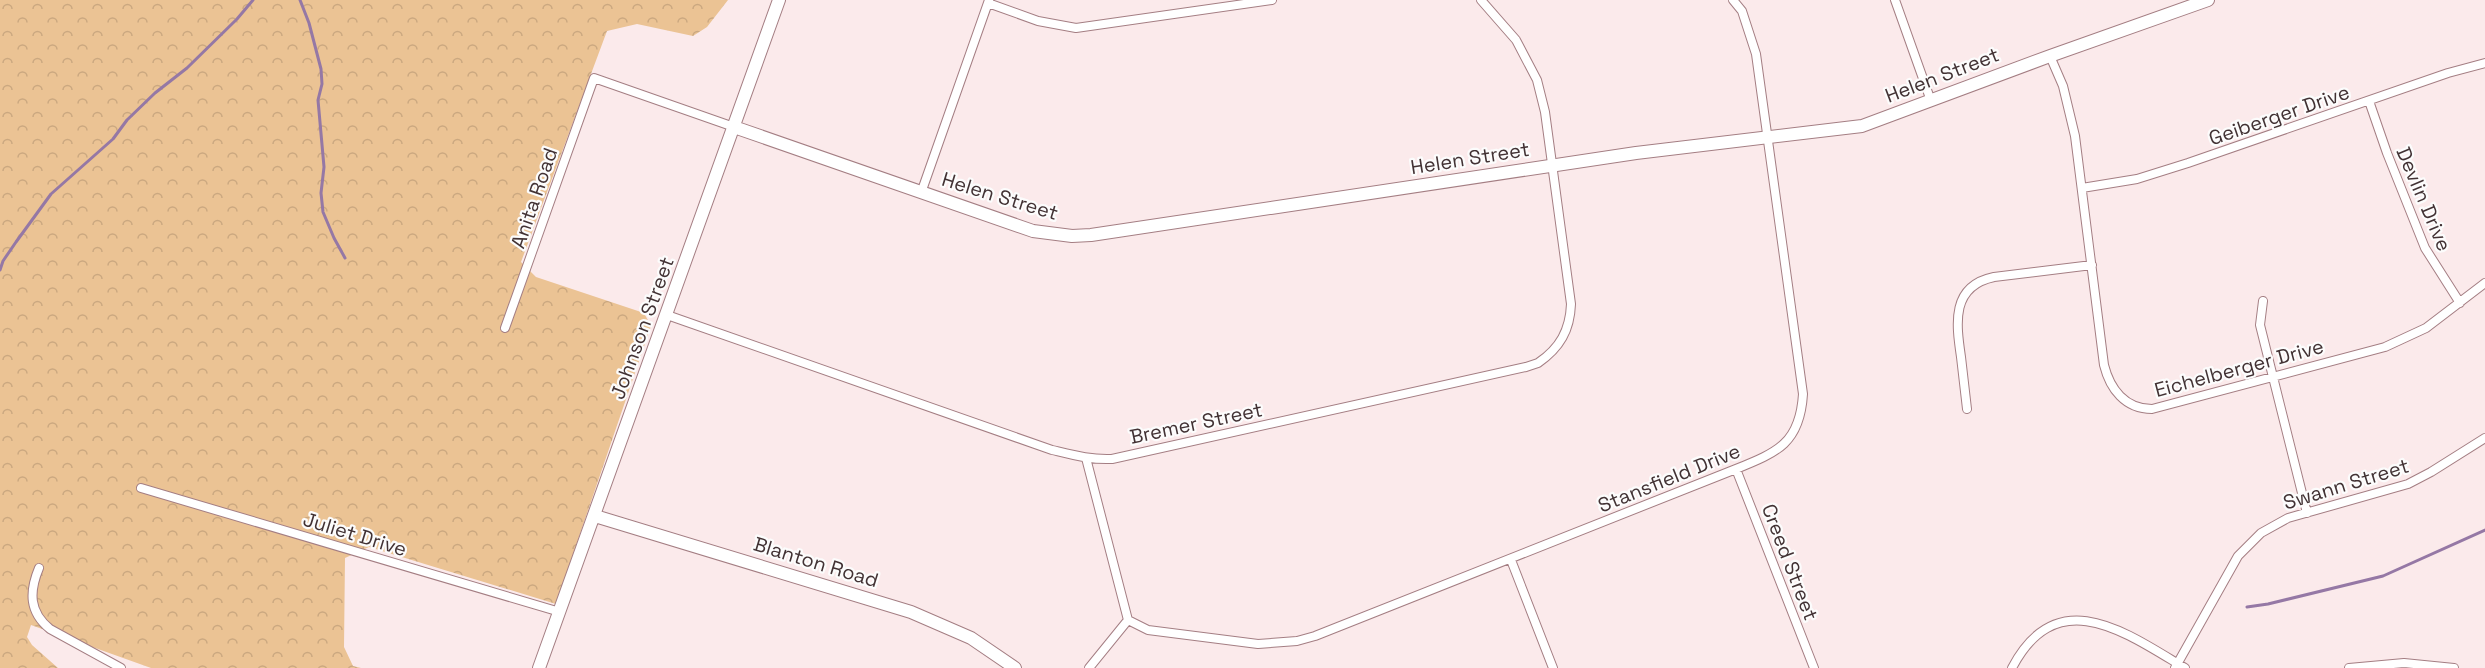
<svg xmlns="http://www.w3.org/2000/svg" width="2485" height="668" font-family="'Space Grotesk',sans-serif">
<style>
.forest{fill:url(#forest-crowns)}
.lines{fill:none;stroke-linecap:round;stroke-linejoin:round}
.stream{stroke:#9578a5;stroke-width:3}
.street-casing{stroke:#a47e83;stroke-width:10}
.secondary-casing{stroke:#a47e83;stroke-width:14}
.street{stroke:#fff;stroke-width:8}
.secondary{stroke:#fff;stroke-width:12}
.labels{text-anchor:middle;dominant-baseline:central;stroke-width:4.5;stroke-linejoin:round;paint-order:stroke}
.street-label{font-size:20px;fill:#423234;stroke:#fcfcfc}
</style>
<defs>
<pattern id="forest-crowns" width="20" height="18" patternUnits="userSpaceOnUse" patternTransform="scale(1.5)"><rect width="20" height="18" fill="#ebc394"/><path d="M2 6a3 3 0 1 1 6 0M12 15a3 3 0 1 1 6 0" fill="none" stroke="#cba880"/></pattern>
</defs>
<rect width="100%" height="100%" fill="#fbeaeb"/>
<!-- forest -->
<path class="forest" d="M0 0H728L707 27 693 36 637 24 607 31 521 262 536 277 644 313 651 326 556 604 369 547 345 558 344 647 353 666 361 668H151L31 625 27 637 32 645 58 668H0Z"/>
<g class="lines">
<!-- stream -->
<path class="stream" d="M300 0 309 23 321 69 322 84 318 100 324 167 321 193 323 212 334 238 345 258
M0 270 3 261 16 242 51 194 113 139 127 120 155 93 187 68 237 19 253 0
M2247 607 2268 604 2383 576 2485 530"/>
<defs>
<path id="street" d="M1895 0 1931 101
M988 3 1038 21 1076 28 1272 0
M2050 56 2063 86 2075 136 2104 365C2110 389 2125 409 2152 409L2385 347 2426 328 2485 283
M2369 101 2387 153 2425 248 2460 303
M2082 188 2137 179 2188 163 2448 73 2485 63
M921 193 989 0
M2263 301 2260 325 2307 513
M667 315 1052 450C1073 455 1091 460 1112 459L1526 367 1538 363C1560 348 1570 330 1571 304L1545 112 1537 80 1516 40 1481 0
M505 328 594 78 734 127
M1967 409C1965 392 1963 375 1961 357 1956 323 1951 286 1994 277L2092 265
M1086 458 1128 620 1089 668
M1736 469 1814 668
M141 488 560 612
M1511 560 1553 668
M39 568C29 592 29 612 50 629L121 668
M1128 620 1148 630 1258 644 1297 641 1315 636 1736 469C1778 452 1800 443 1803 394L1756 54 1742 11 1733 0
M2012 668C2057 582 2125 632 2185 668
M2175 668 2238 556 2261 533 2288 518 2408 484 2431 472 2485 438
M2349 668 2404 663 2454 668"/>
<path id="secondary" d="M734 127 1033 231 1072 236 1091 235 1636 153 1862 126 2050 56 2208 0
M595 516 911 612 971 638 1015 668
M539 668 779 0"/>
</defs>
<!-- street casing -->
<use href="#street" class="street-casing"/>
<!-- secondary casing -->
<use href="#secondary" class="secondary-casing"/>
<!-- street -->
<use href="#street" class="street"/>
<!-- secondary -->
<use href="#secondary" class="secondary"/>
</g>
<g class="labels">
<!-- street labels -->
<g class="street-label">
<text transform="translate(1942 75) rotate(-21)">Helen Street</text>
<text transform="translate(2279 115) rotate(-19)">Geiberger Drive</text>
<text transform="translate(1470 158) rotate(-9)">Helen Street</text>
<text transform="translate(1000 196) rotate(17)">Helen Street</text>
<text transform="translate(534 198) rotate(-71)">Anita Road</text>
<text transform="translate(2424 199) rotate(67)">Devlin Drive</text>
<text transform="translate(642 328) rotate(-70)">Johnson Street</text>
<text transform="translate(2239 368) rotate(-15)">Eichelberger Drive</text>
<text transform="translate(1196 423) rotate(-12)">Bremer Street</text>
<text transform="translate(1669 478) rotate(-22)">Stansfield Drive</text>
<text transform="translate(2346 484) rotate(-17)">Swann Street</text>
<text transform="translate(355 534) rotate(17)">Juliet Drive</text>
<text transform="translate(816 562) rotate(17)">Blanton Road</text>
<text transform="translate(1790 562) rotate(69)">Creed Street</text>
</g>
</g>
</svg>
